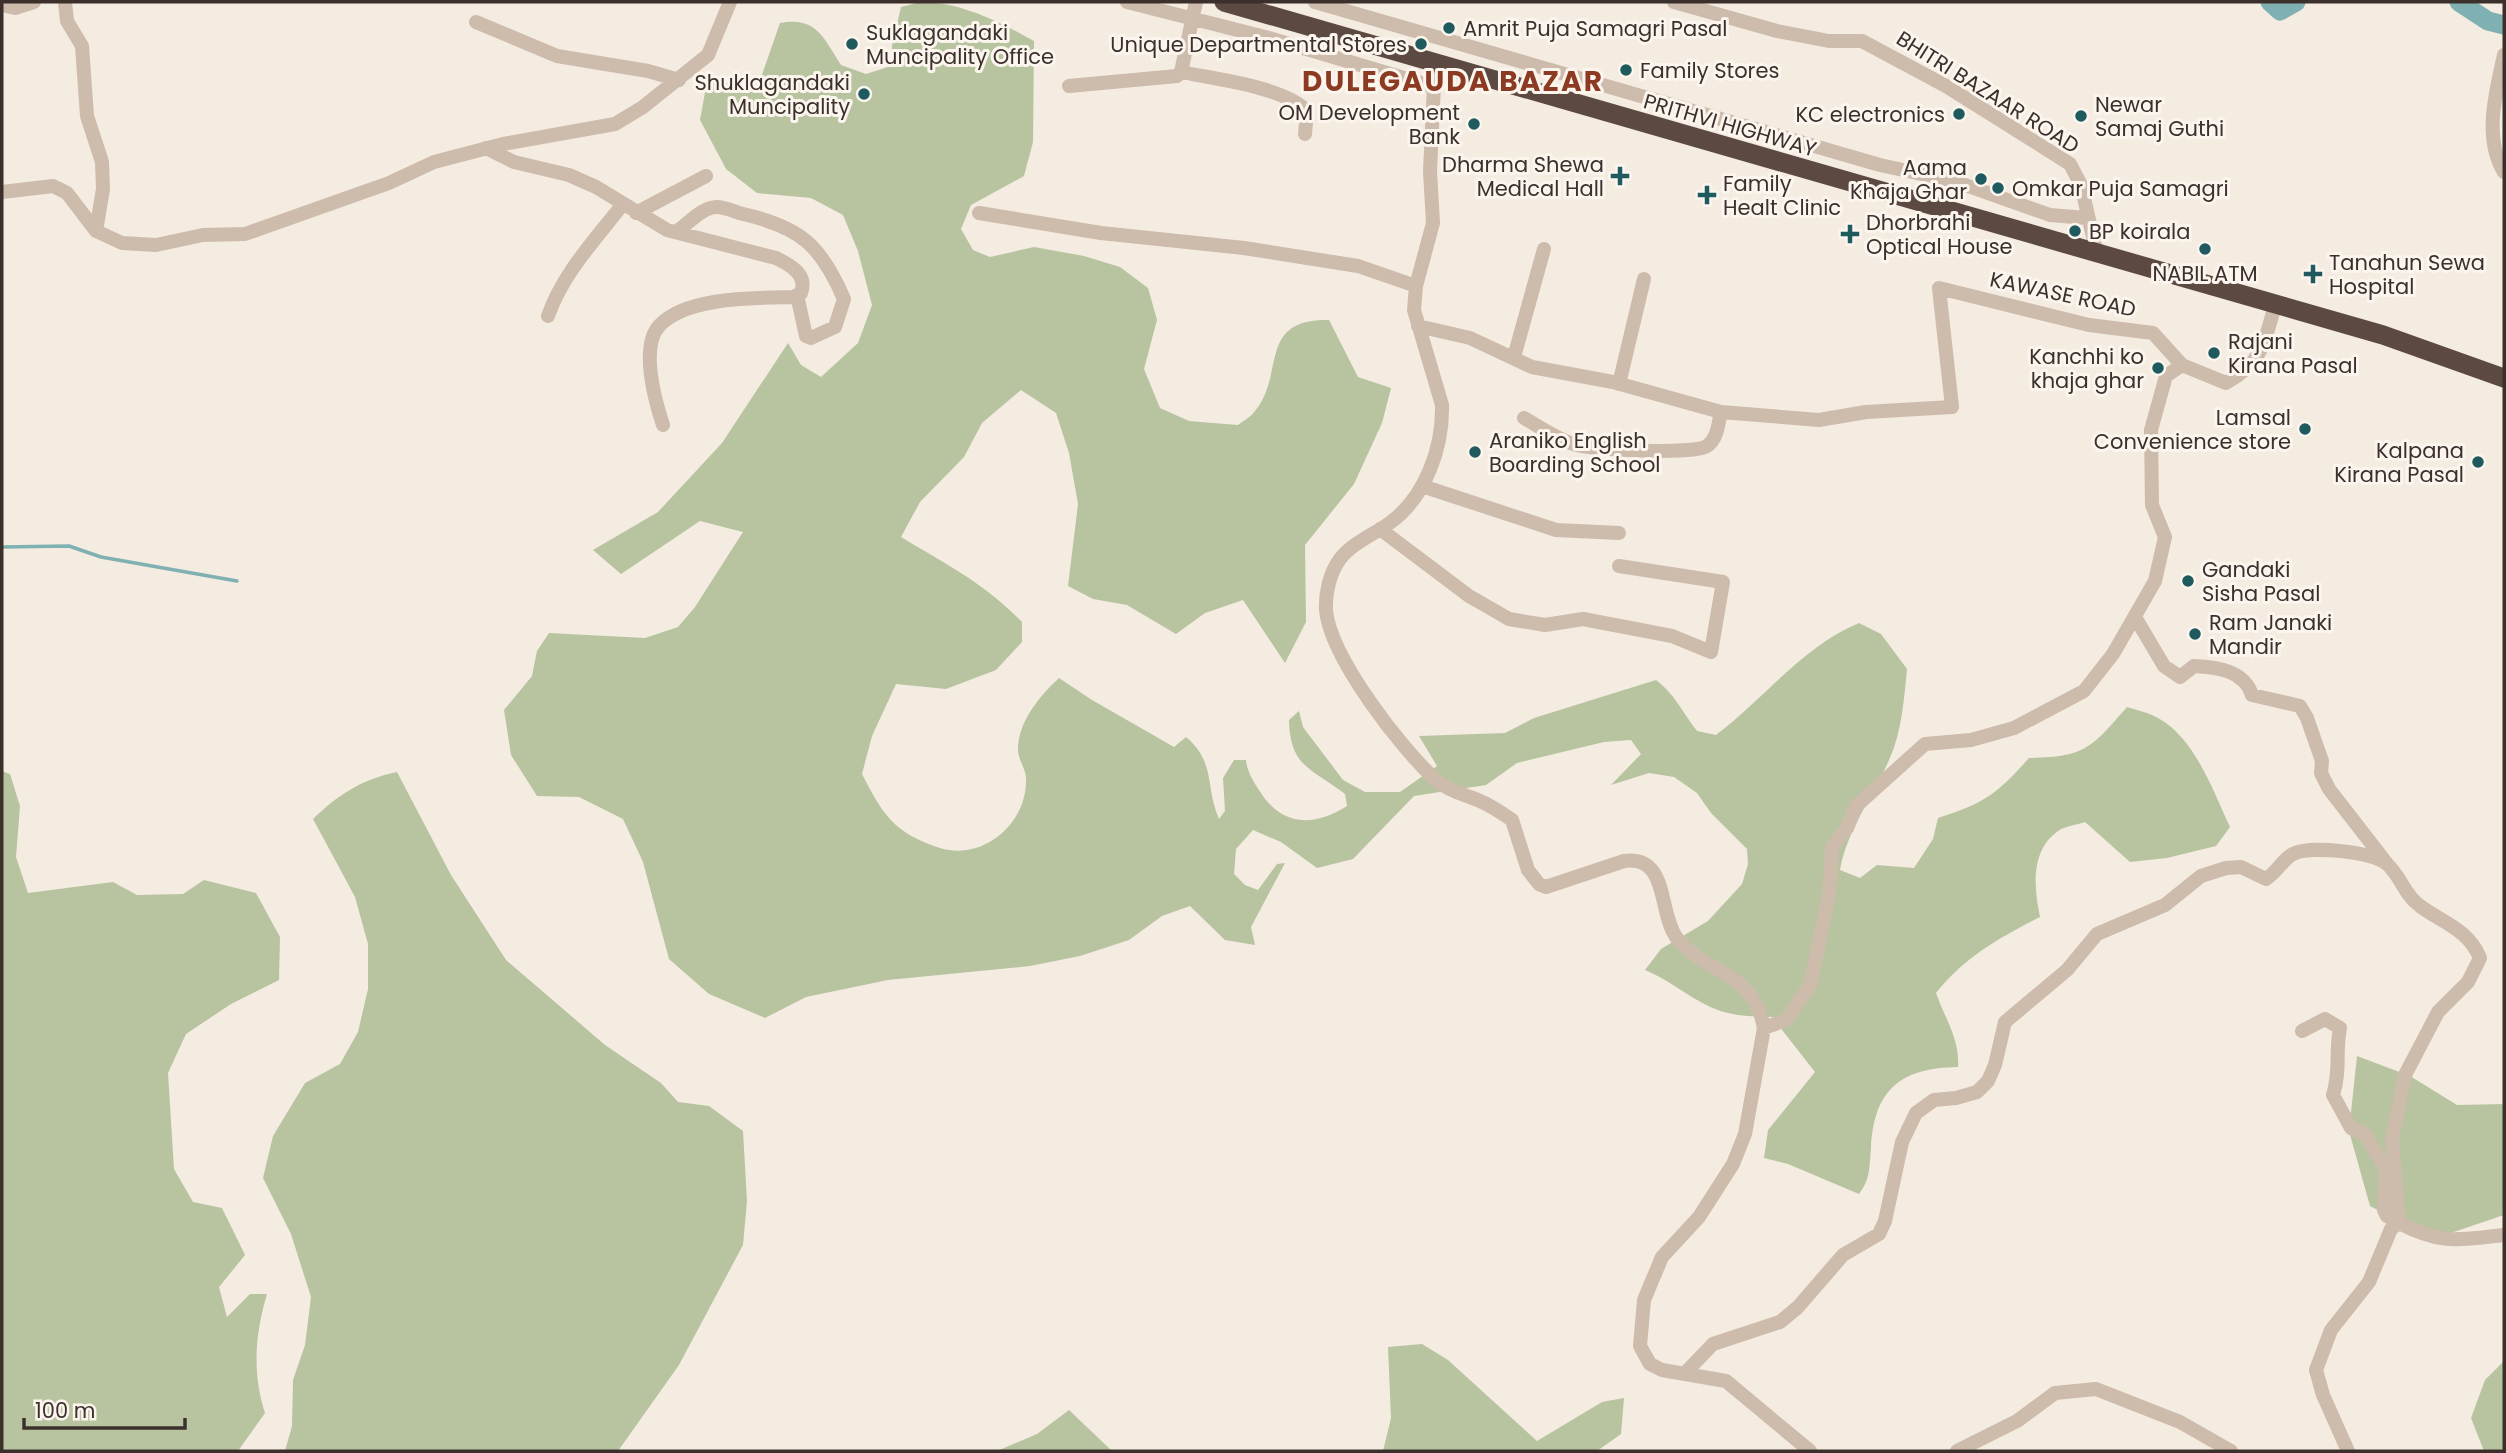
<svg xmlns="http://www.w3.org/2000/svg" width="2506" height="1453" font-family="Poppins,sans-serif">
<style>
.green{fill:#b8c4a0}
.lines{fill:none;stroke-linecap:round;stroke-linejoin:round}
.stream{stroke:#7fb0b2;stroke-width:3.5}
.river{stroke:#7fb0b2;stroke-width:19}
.minor{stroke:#cdbbac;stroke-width:14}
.highway{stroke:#5c4a42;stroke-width:19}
.poi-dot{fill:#1f5a5e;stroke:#fbf5ee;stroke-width:2.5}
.labels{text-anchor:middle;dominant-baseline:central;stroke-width:6;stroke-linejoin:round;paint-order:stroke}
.poi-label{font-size:21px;fill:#3b302b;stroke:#fbf5ee;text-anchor:start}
.street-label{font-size:21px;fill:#3b302b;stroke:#fbf5ee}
.district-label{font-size:28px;font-weight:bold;letter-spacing:2px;fill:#8c3b22;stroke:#fbf5ee}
</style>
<rect width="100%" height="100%" fill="#f4ebe1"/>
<!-- green -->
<path class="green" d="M921 2C961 2 1000 22 1034 41L1033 142 1024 176 971 205 961 229 973 250 990 257 1034 247 1084 256 1120 267 1148 288 1157 320 1144 369 1160 408 1189 421 1238 425C1243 421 1251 417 1255 411 1286 373 1257 319 1329 320L1358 377 1391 388 1382 423 1354 484 1305 545 1306 622 1285 663 1243 600 1205 613 1176 634 1127 605 1093 599 1068 586 1078 504 1069 453 1056 413 1021 390 982 423 964 457 920 502 901 537C947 565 983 582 1022 622V642L996 670 946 689 896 684 872 736 862 774C883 815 894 833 940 848 982 861 1026 825 1026 781 1027 770 1018 760 1018 750 1018 721 1040 696 1059 678L1092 700 1174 747 1186 737C1216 762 1205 787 1219 819L1225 811 1223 778 1234 760H1246C1247 771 1253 781 1259 790 1281 827 1314 827 1347 806L1345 794C1313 769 1290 768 1289 720L1299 711 1303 727 1343 780 1365 792H1400L1437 766 1419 736 1505 733 1534 718 1656 680C1674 693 1683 713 1697 731L1716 735C1764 699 1803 646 1859 623L1881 634 1907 669C1904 699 1902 732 1889 760 1873 797 1847 830 1840 870L1860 878 1877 865 1914 868 1933 839 1938 818C1985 803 1997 794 2029 758 2086 757 2091 748 2127 707 2137 710 2149 713 2158 718 2195 738 2213 791 2230 827L2216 846 2167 858 2130 862 2085 822C2077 825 2065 826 2058 831 2030 851 2034 888 2040 917 1999 938 1965 957 1936 993 1945 1019 1960 1039 1958 1067 1901 1068 1874 1089 1871 1148 1869 1168 1871 1178 1859 1194L1788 1164 1764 1158 1768 1130 1815 1072 1772 1017C1759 1016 1746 1017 1733 1014 1701 1009 1675 982 1645 970L1661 949 1708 921 1742 884 1748 864 1747 849 1711 813 1697 793 1674 777 1649 773 1611 785 1641 754 1631 740 1604 742 1517 763 1486 785 1414 796 1353 859 1317 868 1281 842 1253 830 1236 849 1234 874 1245 885 1258 890 1277 864 1285 863 1251 927 1255 945 1225 940 1190 906 1162 916 1129 940 1080 956 1030 966 888 980 806 997 765 1018 709 994 669 959 643 862 623 819 579 797 537 796 511 755 504 710 532 676 537 651 549 633 645 638 678 627 695 607 743 532 700 521 621 574 593 550 658 512 722 443 788 343 801 365 821 377 858 343 872 305 858 251 843 215 811 198 757 193 726 169 700 120 708 76 756 92 780 23C817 16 824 39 841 65L866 74 891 66 892 46 901 7Z
M2 771 10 774 20 806 16 857 28 893 113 882 137 895 183 894 204 880 256 893 280 937 279 980 231 1004 186 1034 168 1073 174 1169 193 1202 222 1208 245 1255 219 1287 227 1317 250 1294H267C255 1334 252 1373 265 1413L238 1451H2Z
M397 772 451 875 506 960 605 1045 661 1083 678 1102 709 1106 743 1131 747 1201 743 1245 679 1365 618 1451H285L292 1426 293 1380 305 1345 311 1297 291 1234 263 1178 273 1136 305 1083 340 1064 358 1032 368 989V944L355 897 313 819C338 795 362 779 397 772Z
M2357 1056 2410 1076 2457 1105 2504 1104V1215L2433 1239 2370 1206 2349 1131Z
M1422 1344 1448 1360 1537 1441 1602 1402 1624 1398 1621 1434 1597 1451H1383L1391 1418 1388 1347Z
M2504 1361V1451H2484L2471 1418 2485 1380Z
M1069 1410 1112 1451H997L1037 1434Z"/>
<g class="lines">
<!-- stream -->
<path class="stream" d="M2 547 69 546 101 557 237 581"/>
<!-- river -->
<path class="river" d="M2270 2 2280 11 2296 2
M2459 2 2488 21 2504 25"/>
<!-- minor -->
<path class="minor" d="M65 2 67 21 82 46 87 116 102 162 103 189 96 231
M1127 2 1269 38 1431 86
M1315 2 1880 165 1954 181 2050 215 2087 218
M1674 2 1777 31 1829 41H1862L1946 86 2070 164 2081 185 2097 254
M2 5 15 8 34 2
M476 22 557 56 648 71 679 80
M2504 55C2496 91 2483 138 2504 172
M1435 63 1430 171 1433 223 1416 286 1414 310 1442 405C1443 447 1426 496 1391 522 1375 534 1352 543 1340 559 1330 572 1325 594 1326 610 1330 657 1402 750 1437 781 1449 791 1466 795 1480 801 1492 806 1502 813 1512 820L1528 870 1539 884 1546 887 1624 861C1669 855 1658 911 1676 937 1704 974 1754 970 1764 1028L1745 1134 1733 1164 1699 1217 1662 1257 1644 1300 1640 1346 1650 1364 1662 1370 1726 1381 1810 1451
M1181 72C1215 79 1284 87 1307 111L1305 134
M1069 86 1177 76 1181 72 1196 2
M486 148 514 162 569 175 596 187 667 230 776 258C790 265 808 274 801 293L795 297C758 298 686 296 659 326 640 347 655 401 663 425
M2 192 53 186 67 193 96 231 122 243 156 245 203 235 245 234 389 183 434 162 503 144 615 124 643 107 708 55 730 2
M636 213 706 176
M979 213 1101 233 1244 248 1358 266 1416 286
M676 232C688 224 702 207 717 207 725 207 735 212 743 214 800 227 821 245 844 299L835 327 811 338 806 336 797 295
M548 316C563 273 595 240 623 204
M1418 326 1470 338 1532 367 1613 382 1721 412 1819 420 1866 412 1952 407 1939 288 2089 325 2153 333 2182 365
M1514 357 1544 249
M1619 384 1644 279
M1524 418C1540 427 1556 438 1573 444 1591 450 1694 455 1707 446 1718 438 1718 424 1721 412
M1422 486 1556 530 1619 533
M1380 529 1469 596 1509 619 1545 625 1583 619 1672 636 1711 652 1723 582 1619 566
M2135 617 2164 666 2180 677 2194 666C2216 667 2244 670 2252 695L2300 706 2307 718 2322 761 2321 773 2329 789 2388 865
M1764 1028 1786 1020 1810 985 1829 895 1832 847 1847 828 1856 806 1925 744 1971 740 2014 728 2084 691 2113 654 2155 581 2165 537 2152 505 2151 430 2166 376 2182 365 2226 383C2263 362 2264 343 2275 305
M1685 1373 1713 1344 1780 1322 1798 1307 1843 1255 1879 1234 1885 1221 1902 1142 1916 1113 1934 1100 1956 1098 1977 1092 1988 1081 1995 1065 2005 1022 2067 970 2097 934 2165 905 2201 876 2226 868 2241 867 2266 879C2277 872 2283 859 2293 854 2310 845 2374 852 2387 864 2401 876 2404 895 2420 906 2443 923 2468 929 2480 958L2468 982 2438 1012 2405 1075 2392 1139 2399 1223 2387 1216 2384 1210 2386 1170 2365 1134 2351 1128 2333 1095C2341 1069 2335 1054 2340 1028L2325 1019 2302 1031
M1957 1451 2017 1421 2055 1393 2096 1389 2180 1422 2231 1451
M2348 1451 2323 1395 2316 1370 2331 1330 2369 1282 2391 1229 2399 1223C2442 1245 2458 1240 2504 1235"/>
<!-- highway -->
<path class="highway" d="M1224 2 2383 335 2504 378"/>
</g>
<!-- markers -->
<g class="poi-dot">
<circle cx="1449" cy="28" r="7"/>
<circle cx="852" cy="44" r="7"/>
<circle cx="1421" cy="44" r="7"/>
<circle cx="1626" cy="70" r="7"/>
<circle cx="864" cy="94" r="7"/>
<circle cx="1959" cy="114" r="7"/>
<circle cx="2081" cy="116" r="7"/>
<circle cx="1474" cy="124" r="7"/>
<path d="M1616.5 165.5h7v7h7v7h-7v7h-7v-7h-7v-7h7z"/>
<circle cx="1981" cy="179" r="7"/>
<circle cx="1998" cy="188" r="7"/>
<path d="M1703.5 184.5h7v7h7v7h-7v7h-7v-7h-7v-7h7z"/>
<circle cx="2075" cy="231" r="7"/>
<path d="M1846.5 223.5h7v7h7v7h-7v7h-7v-7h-7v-7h7z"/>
<circle cx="2205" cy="249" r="7"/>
<path d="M2309.5 263.5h7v7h7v7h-7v7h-7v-7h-7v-7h7z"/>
<circle cx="2214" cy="353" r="7"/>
<circle cx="2158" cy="368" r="7"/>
<circle cx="2305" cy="429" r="7"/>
<circle cx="1475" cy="452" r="7"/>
<circle cx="2478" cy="462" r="7"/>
<circle cx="2188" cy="581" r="7"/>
<circle cx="2195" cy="634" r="7"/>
</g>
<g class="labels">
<!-- poi labels -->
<g class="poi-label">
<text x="1463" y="28">Amrit Puja Samagri Pasal</text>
<text x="866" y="32">Suklagandaki<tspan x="866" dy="24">Muncipality Office</tspan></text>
<text x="1407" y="44" text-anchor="end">Unique Departmental Stores</text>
<text x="1640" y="70">Family Stores</text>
<text x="850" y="82" text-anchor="end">Shuklagandaki<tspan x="850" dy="24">Muncipality</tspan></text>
<text x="2095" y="104">Newar<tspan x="2095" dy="24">Samaj Guthi</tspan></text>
<text x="1460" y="112" text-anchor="end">OM Development<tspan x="1460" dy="24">Bank</tspan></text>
<text x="1945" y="114" text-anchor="end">KC electronics</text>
<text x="1604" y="164" text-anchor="end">Dharma Shewa<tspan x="1604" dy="24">Medical Hall</tspan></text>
<text x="1967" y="167" text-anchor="end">Aama<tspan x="1967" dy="24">Khaja Ghar</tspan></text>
<text x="1723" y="183">Family<tspan x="1723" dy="24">Healt Clinic</tspan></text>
<text x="2012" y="188">Omkar Puja Samagri</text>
<text x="1866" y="222">Dhorbrahi<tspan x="1866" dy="24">Optical House</tspan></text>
<text x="2089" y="231">BP koirala</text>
<text x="2329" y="262">Tanahun Sewa<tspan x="2329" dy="24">Hospital</tspan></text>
<text x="2205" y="273" text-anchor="middle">NABIL ATM</text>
<text x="2228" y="341">Rajani<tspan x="2228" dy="24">Kirana Pasal</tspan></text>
<text x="2144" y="356" text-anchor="end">Kanchhi ko<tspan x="2144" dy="24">khaja ghar</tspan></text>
<text x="2291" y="417" text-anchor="end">Lamsal<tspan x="2291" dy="24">Convenience store</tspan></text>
<text x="1489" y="440">Araniko English<tspan x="1489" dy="24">Boarding School</tspan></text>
<text x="2464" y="450" text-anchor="end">Kalpana<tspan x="2464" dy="24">Kirana Pasal</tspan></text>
<text x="2202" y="569">Gandaki<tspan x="2202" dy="24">Sisha Pasal</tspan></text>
<text x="2209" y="622">Ram Janaki<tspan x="2209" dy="24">Mandir</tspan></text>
</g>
<!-- street labels -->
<g class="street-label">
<text transform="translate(1988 92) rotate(32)">BHITRI BAZAAR ROAD</text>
<text transform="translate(1730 125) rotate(16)">PRITHVI HIGHWAY</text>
<text transform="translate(2063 294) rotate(12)">KAWASE ROAD</text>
</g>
<!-- district labels -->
<g class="district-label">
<text x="1453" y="81">DULEGAUDA BAZAR</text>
</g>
</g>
<!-- border -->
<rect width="2506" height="1453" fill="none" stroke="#3b302b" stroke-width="7"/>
<!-- scale -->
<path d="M24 1418v10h161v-10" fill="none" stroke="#3b302b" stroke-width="3.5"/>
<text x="35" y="1418" font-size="21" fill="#3b302b" stroke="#fbf5ee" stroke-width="5" paint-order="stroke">100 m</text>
</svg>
